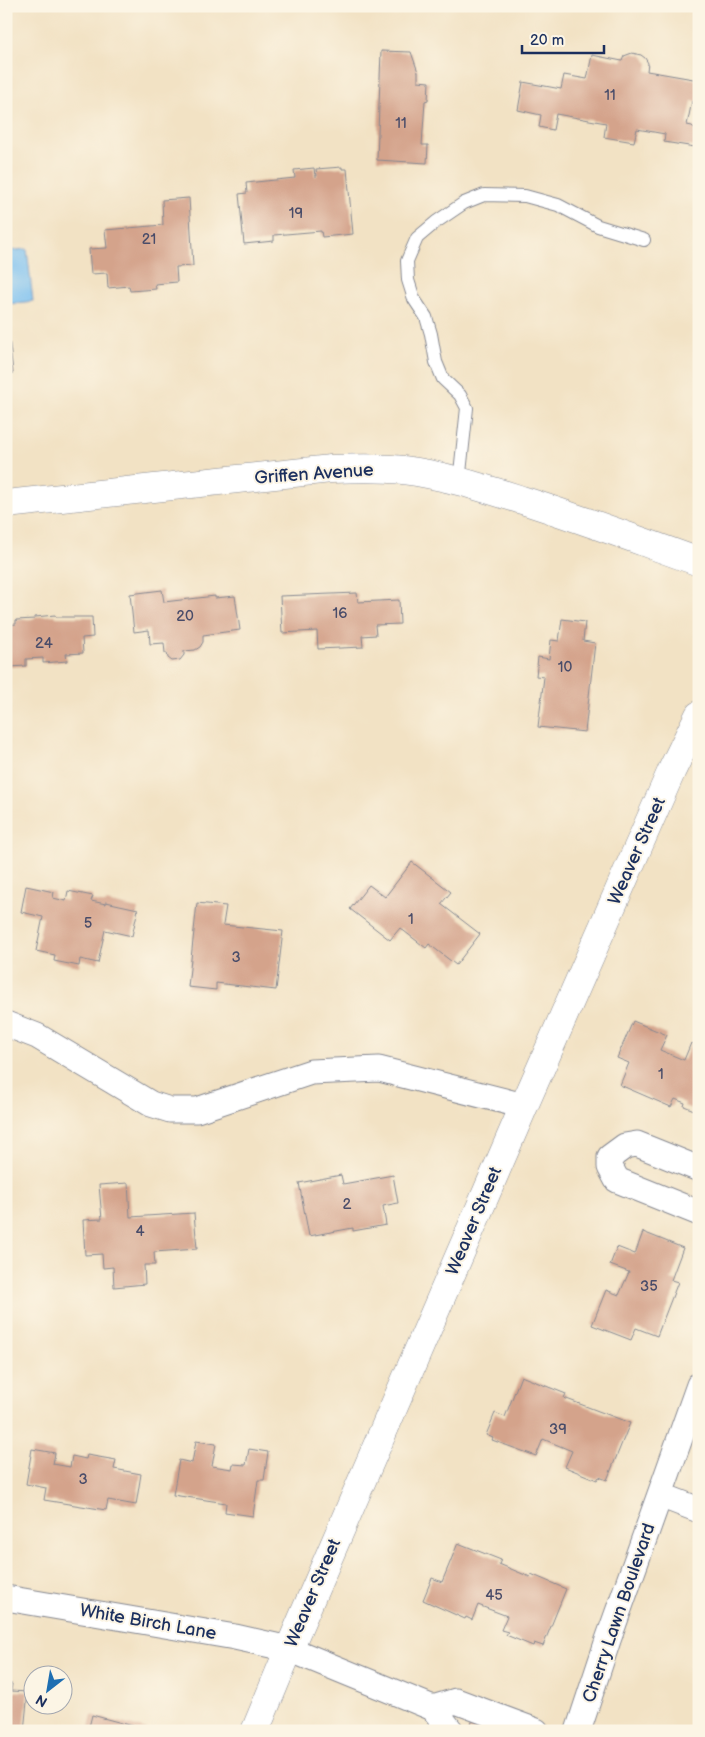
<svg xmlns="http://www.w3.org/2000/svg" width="705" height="1737" font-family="'Balsamiq Sans',sans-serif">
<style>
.water{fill:#79c0f1;stroke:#4a78a8}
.building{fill:#d4a38b}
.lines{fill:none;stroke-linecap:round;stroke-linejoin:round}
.lane-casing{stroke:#868891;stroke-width:14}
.street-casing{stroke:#868891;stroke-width:27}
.secondary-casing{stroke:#868891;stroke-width:29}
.lane{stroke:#fff;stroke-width:12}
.street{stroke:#fff;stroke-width:25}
.secondary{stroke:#fff;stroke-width:28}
.labels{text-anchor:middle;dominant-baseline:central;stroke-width:4;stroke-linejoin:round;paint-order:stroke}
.number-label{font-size:15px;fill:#494c69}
.street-label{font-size:18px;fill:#1b2f5e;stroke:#fcf5e5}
</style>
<rect width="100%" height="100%" fill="#fcf5e5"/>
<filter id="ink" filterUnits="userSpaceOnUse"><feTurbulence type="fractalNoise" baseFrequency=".02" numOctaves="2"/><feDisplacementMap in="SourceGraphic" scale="10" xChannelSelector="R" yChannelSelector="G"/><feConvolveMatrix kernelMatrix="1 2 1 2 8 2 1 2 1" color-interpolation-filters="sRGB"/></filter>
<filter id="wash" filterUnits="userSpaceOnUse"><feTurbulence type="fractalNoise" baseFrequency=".0096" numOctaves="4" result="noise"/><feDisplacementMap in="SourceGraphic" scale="20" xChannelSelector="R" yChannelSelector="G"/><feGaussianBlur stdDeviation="1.12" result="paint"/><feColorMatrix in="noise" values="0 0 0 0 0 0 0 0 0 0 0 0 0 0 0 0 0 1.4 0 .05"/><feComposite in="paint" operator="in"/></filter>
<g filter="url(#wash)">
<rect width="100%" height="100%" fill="#f2e2c4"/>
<!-- water -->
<path class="water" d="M27 249 33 301 9 304 6 279V251Z"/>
<g id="blocks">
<!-- building -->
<path class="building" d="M381 51 411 52 418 72V81L429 82 428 100 425 101 422 145H428L427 163 377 160Z
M632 53 641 55 645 58 648 63 647 71 699 80V101H692L687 125 692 126 698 131 695 147 664 142 665 134 637 129 634 142 604 137 606 123 556 114 553 130 539 127 541 115 518 110 523 82 561 89 564 75 587 79 592 55 622 61 624 56Z
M342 167V169H347L353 234 322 237 321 231 274 235V241L244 244 239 194 247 193 246 183 295 178 294 170 314 168 315 176H317L316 169Z
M189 198 193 266 176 267 177 282 155 284 156 289 130 291 129 286 108 288 107 273 91 274 89 249 107 248 105 230 163 225 162 200Z
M6 336H9L13 373 6 374Z
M162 590 164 602 215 596V598L235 596 240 630 203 635V642L200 647 195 650 184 651V655L180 660 172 661 168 658 167 653H165L164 643 150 644 149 630 134 632 130 594Z
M357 593 358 602 399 600 400 624 375 625 376 635 362 636 363 647 318 649 317 631 282 633 280 596Z
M55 615 56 617H92L93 637 82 638 83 653 66 654 67 661 43 663V658L26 659V666L9 667 6 648V625L16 624V620L35 619V617Z
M562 619 585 622 583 641 595 643 585 732 538 727 544 677 536 676 538 657 549 659 551 640 559 641Z
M412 862 451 892 441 904 480 934 456 965 429 944 426 948 400 928 390 940 350 909 369 885 385 897Z
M26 886 54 892 53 898 66 901 68 891 93 896 91 901 106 904V902L138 909 132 936 105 930 98 963 80 959 79 966 54 961 55 955 36 951 43 917 21 912Z
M197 903 226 906 223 925 283 931 276 990 216 983V990L188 987Z
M633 1021 667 1035 660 1050 684 1060 691 1043 699 1045V1112L684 1106 685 1103 675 1099 671 1107 620 1085 629 1063 617 1058Z
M341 1175 343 1184 393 1175 398 1203 383 1206 386 1225 353 1231V1228L309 1236 299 1183Z
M128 1183 130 1217 194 1213 197 1249 154 1252 155 1265H144L145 1284 114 1287 113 1267 103 1268 102 1254 85 1255 83 1220 102 1219 99 1185Z
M643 1232 683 1248 671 1280 678 1282 657 1336 636 1328 631 1340 592 1325 606 1290 619 1295 629 1272 610 1265 617 1247 635 1254Z
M521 1376 566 1394 564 1398 630 1423 607 1480 599 1477 597 1480 565 1467 572 1451 543 1439 536 1456 492 1440 493 1438 486 1435 495 1413 505 1417Z
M196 1441 216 1444 212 1466 232 1469 233 1464 246 1465 249 1449 268 1452 264 1480H258L253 1516 225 1512 226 1503 173 1495 179 1460 192 1463Z
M32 1449 55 1453 53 1464 70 1467 72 1456 86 1459 87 1455 116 1460 114 1469 141 1474 136 1505 108 1500 106 1510 44 1500 46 1488 26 1484Z
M458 1543 501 1560 499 1564 530 1577 531 1574 566 1589 543 1646 534 1643 533 1646 506 1635 508 1632 501 1630 507 1616 478 1605 472 1620 466 1617 465 1619 423 1600 432 1578 442 1582Z
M6 1684H12L11 1691 28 1692 24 1731H6Z
M477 1711 521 1731H468Z
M92 1715 148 1730 147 1731H88Z"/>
</g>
</g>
<g filter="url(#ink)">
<use href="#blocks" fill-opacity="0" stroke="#868891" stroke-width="1"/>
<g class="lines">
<defs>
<path id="lane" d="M459 482 467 408 460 395 443 379 436 362 431 334 426 317 414 299 408 280 407 261 417 238 436 222 464 203 484 195 525 196 558 205 598 226 644 240"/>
<path id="street" d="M6 1024 37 1036 151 1104 170 1110H197L311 1072 379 1069 524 1106
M699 1169 637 1144 625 1146 610 1157V1167L617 1180 699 1213
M660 1495 699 1510
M6 1598 235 1637 289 1649 433 1708 451 1731
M433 1708 456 1701 536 1731
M578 1731 608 1640 699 1385"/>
<path id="secondary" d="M6 504 331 469C355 468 379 467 403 470 444 475 484 488 522 500 582 519 640 541 699 562
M255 1731 289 1649 524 1106 672 770 699 715"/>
</defs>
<!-- lane casing -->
<use href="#lane" class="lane-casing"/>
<!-- street casing -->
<use href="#street" class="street-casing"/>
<!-- secondary casing -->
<use href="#secondary" class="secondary-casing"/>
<!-- lane -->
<use href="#lane" class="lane"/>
<!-- street -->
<use href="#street" class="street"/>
<!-- secondary -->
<use href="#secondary" class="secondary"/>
</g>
</g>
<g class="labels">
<!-- number labels -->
<g class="number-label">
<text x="610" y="95">11</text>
<text x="401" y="123">11</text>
<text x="296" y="213">19</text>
<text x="149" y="239">21</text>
<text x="340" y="613">16</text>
<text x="185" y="616">20</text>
<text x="44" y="643">24</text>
<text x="565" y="667">10</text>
<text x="411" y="919">1</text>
<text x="88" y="923">5</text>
<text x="236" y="957">3</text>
<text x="661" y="1074">1</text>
<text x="347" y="1204">2</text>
<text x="140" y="1231">4</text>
<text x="649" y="1286">35</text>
<text x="558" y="1429">39</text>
<text x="83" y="1479">3</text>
<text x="494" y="1595">45</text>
</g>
<!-- street labels -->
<g class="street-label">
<text transform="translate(314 474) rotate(-4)">Griffen Avenue</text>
<text transform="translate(637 851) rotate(-66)">Weaver Street</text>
<text transform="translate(474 1221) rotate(-67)">Weaver Street</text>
<text transform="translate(313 1593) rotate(-67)">Weaver Street</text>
<text transform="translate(619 1613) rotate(-71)">Cherry Lawn Boulevard</text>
<text transform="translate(148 1622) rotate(10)">White Birch Lane</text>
</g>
</g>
<!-- margin -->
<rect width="705" height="1737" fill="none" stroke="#fcf5e5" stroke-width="25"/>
<!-- north arrow -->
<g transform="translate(48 1690) rotate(211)"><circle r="24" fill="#fcf5e5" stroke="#a2a6af"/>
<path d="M0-4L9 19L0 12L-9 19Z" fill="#1f6fb2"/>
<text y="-8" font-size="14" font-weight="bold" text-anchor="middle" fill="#1b2f5e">N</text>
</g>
<!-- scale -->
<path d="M522 45v8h82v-8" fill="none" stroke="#1b2f5e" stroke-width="2.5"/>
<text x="530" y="45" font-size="15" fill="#1b2f5e" stroke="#fcf5e5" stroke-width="4" paint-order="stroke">20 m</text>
</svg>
